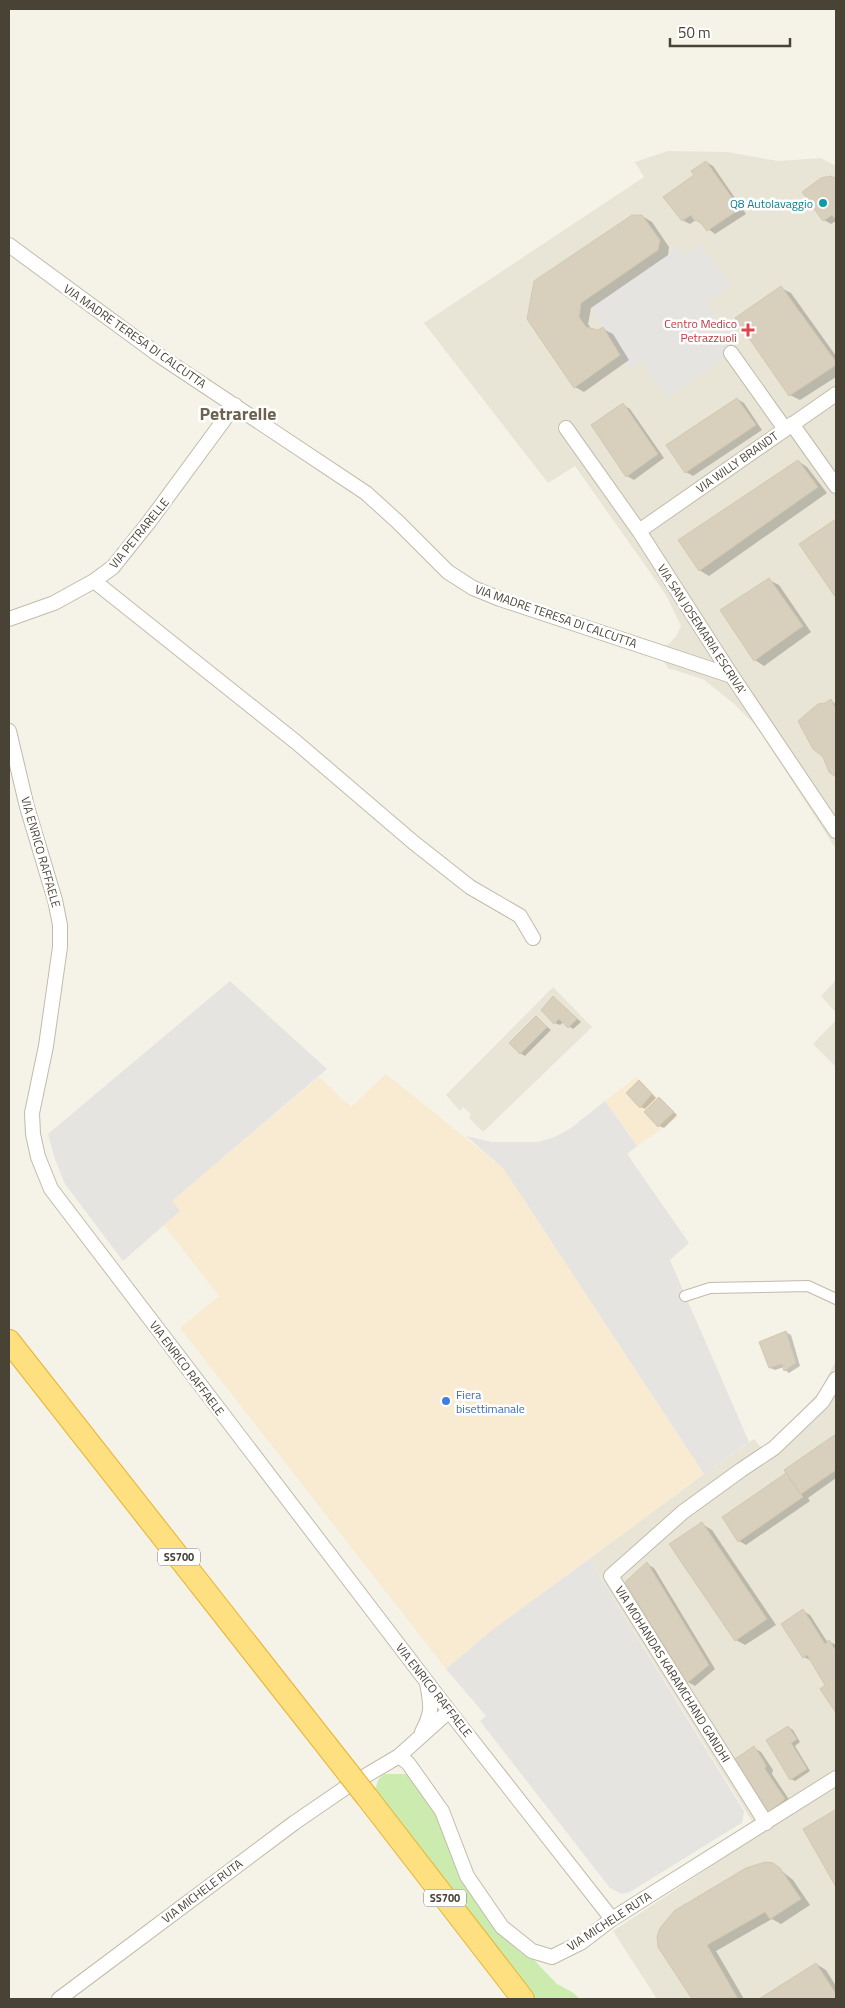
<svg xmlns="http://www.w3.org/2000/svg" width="845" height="2008" font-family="'Titillium Web',sans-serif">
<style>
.residential{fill:#e9e5d6}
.commercial{fill:#f8ebd2}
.green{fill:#ccecaf}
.parking{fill:#e6e4e0}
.shadow{fill:#0003}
.building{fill:#d8cfbd;stroke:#d3c8af}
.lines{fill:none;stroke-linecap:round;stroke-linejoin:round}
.pedestrian-casing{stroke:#c1bbaa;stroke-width:12}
.minor-casing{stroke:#c1bbaa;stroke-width:16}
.trunk-casing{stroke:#e8b22f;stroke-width:24}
.pedestrian{stroke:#fff;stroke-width:10}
.minor{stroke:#fff;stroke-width:14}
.trunk{stroke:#ffe080;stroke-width:22}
.trunk-bridge-casing{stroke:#e8b22f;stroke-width:24;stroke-linecap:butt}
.trunk-bridge{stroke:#ffe080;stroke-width:22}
.culture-dot{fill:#0f9aa8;stroke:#fff;stroke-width:2}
.health-dot{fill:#e0444e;stroke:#fff;stroke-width:2}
.shop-dot{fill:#3f7fe0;stroke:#fff;stroke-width:2}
.labels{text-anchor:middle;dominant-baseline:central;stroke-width:5;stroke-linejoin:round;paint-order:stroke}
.shield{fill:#fff;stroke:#807b72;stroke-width:1}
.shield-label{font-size:11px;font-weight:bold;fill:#494336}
.culture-label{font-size:12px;fill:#0d838f;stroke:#fff;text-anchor:end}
.health-label{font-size:12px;fill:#be3a42;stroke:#fff;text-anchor:end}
.street-label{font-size:12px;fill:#494336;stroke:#fff}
.shop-label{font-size:12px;fill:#366cbe;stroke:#fff;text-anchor:start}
.district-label{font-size:18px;font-weight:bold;fill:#6d624d;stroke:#fff}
</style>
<rect width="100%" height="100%" fill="#f5f2e8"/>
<!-- residential -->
<path class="residential" d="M668 151 727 152 778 161 821 158 836 166V849L757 727 733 703 703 679 668 668 655 648 669 644 677 635 681 626 666 595 575 466 548 483 424 323 644 177 635 162Z
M836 980V1013L821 996Z
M553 987 592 1027 483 1132 469 1118 471 1114 463 1107 460 1111 446 1095Z
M836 1020V1067L813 1044Z
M836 1360V1999H657L613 1931 760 1834 589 1559 704 1474 754 1439 762 1449 796 1416 820 1391Z"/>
<!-- commercial -->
<path class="commercial" d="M386 1074 503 1168 704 1474 492 1630 446 1669 180 1328 219 1296 163 1224 179 1211 172 1201 319 1077 351 1107Z
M636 1077 678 1117 637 1146 605 1101Z"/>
<!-- green -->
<path class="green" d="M385 1774H412L416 1777 437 1817 450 1851 505 1937 520 1952 533 1959 557 1984 572 1992 580 1999H534L376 1790C376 1783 378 1778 385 1774Z"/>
<!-- parking -->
<path class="parking" d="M700 245 731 284 707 303 739 348 667 398 641 360 630 369 591 308 677 246 684 255Z
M230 981 327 1069 172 1201 180 1211 123 1261 65 1184 55 1159 48 1134Z
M605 1101 637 1146 627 1154 689 1243 670 1260 749 1442 704 1474 503 1168 466 1136 492 1142H538L555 1137 571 1128Z
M589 1559 744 1811 742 1823 738 1825 630 1892 622 1894 610 1888 480 1721 486 1716 446 1669 492 1630Z"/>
<!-- shadow -->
<path class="shadow" d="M706 162 713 166 746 214 715 234 696 220 690 224 682 220 696 176Z
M830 177 836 179V221L831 224 824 220Z
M642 216 652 222 669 247 668 255 591 308 588 324 592 330 598 331 603 329 613 334 629 360 584 392 575 387 528 319Z
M781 288 791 293 836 356V377L800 400 790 395Z
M737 399 744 403 762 430 693 476 686 472Z
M623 405 630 409 664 458 634 480 627 476Z
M798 461 807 467 827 493 709 576 699 570Z
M836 521V596L801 544Z
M769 580 779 585 811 632 764 666 755 660Z
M831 701 836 704V775L830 772Z
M558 1001 581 1022 573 1029 563 1022 560 1025 555 1023Z
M536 1018 551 1030 525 1056 520 1053Z
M640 1082 656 1098 645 1109 641 1107Z
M663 1101 677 1115 664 1128 659 1126Z
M786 1332 791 1335 800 1366 789 1373 785 1370 784 1367 775 1370 770 1368Z
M836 1436V1478L808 1498 810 1501 746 1545 739 1541 724 1518 788 1473 786 1470Z
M702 1524 712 1530 776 1625 745 1645 736 1640Z
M647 1564 654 1568 715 1669 695 1686 688 1682Z
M803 1611 810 1615 828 1643 830 1642 836 1645V1710L822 1689 827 1685 812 1661 804 1657Z
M788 1727 793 1730 800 1742 795 1746 810 1771 795 1781 791 1779Z
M754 1748 761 1752 773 1770 772 1774 792 1804 769 1812Z
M835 1811 836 1812V1885L805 1830Z
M773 1864 793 1880 810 1905 781 1924 772 1919 716 1951 744 1999H694L659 1947Z
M816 1964 826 1970 836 1986V1999H761Z"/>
<!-- building -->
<path class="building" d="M706 161 740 209 707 231 700 222 694 220 691 215 682 221 663 197 694 175 691 171Z
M830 176 836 178V217L834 218 832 215 823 221 802 192 821 178Z
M632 215H642L660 240 658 250 581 303 579 317 586 327 598 330 603 327 620 355 574 388 527 319 534 281Z
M781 286 836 362V365L789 396 735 318Z
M737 398 756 425 685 473 666 445Z
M623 403 658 454 626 477 591 425Z
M798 460 818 487 699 571 678 540Z
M836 519V598L799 544Z
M769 578 803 626 754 661 720 610Z
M831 699 836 709V777L829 772 823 757 813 749 798 721 818 704 825 703Z
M553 996 577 1019 568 1028 559 1019 554 1024 541 1010Z
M536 1016 547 1027 520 1054 509 1043Z
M639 1080 652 1094 640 1108 626 1093Z
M659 1097 674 1112 658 1127 644 1112Z
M786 1331 796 1363 784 1371 782 1364 769 1368 759 1342Z
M836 1434V1470L801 1494 784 1470Z
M786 1473 803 1497 738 1542 722 1517Z
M702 1522 767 1619 735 1641 669 1544Z
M647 1562 709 1665 687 1683 625 1582Z
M803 1609 825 1644 829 1640 836 1651V1713L820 1689 825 1685 807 1655 803 1658 781 1624Z
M788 1726 797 1739 791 1743 807 1769 790 1780 766 1740Z
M754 1746 766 1765 765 1769 785 1799 768 1813 735 1759Z
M835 1810 836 1812V1887L803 1829Z
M765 1862 773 1863 780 1868 801 1899 770 1919 765 1912 707 1945 738 1999H692L658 1947 657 1937 660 1928 674 1911 746 1868Z
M816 1963 836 1994V1999H759Z"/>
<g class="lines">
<defs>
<path id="pedestrian" d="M685 1296 710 1288 808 1286 836 1299"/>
<path id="minor" d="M9 245 160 356 366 493 398 522 448 572 473 588 500 599 732 676
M731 353 785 429
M792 424 836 486
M566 428 639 531 732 676 836 831
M639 531 836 394
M94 581 296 742 413 842 470 887 520 916 533 938
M9 619 54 603 94 581 113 567 149 522 235 405
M9 731 27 807 55 900 60 925V947L46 1046 32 1113 33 1134 38 1157 51 1189 449 1711 612 1919
M422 1732C433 1712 431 1705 427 1683
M399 1756 408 1763 442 1811 467 1876 502 1927 532 1951 552 1957 582 1942 612 1919 836 1778
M766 1823 611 1576 683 1512 741 1470 774 1448 822 1402 836 1379
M59 1999 294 1823 345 1788 399 1756 449 1711"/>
<path id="trunk" d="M9 1341 349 1774
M367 1797 523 1999"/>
</defs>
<!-- pedestrian casing -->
<use href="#pedestrian" class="pedestrian-casing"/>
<!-- minor casing -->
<use href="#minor" class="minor-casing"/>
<!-- trunk casing -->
<use href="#trunk" class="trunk-casing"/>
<!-- pedestrian -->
<use href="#pedestrian" class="pedestrian"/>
<!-- minor -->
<use href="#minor" class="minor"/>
<!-- trunk -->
<use href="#trunk" class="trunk"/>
<defs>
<path id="trunk-bridge" d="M349 1774 367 1797"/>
</defs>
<!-- trunk-bridge casing -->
<use href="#trunk-bridge" class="trunk-bridge-casing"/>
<!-- trunk-bridge -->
<use href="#trunk-bridge" class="trunk-bridge"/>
</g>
<!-- markers -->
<circle class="culture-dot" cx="823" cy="203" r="5"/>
<path class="health-dot" d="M745.5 322.5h5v5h5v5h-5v5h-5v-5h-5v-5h5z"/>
<circle class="shop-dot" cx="446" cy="1401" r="5"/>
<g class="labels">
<!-- shield labels -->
<g class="shield">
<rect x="158" y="1548.5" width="42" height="17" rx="4"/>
<rect x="424" y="1889.5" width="42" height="17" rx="4"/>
</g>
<g class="shield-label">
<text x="179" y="1557">SS700</text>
<text x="445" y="1898">SS700</text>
</g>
<!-- culture labels -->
<g class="culture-label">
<text x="813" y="203">Q8 Autolavaggio</text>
</g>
<!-- health labels -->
<g class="health-label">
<text x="737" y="323">Centro Medico<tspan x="737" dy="14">Petrazzuoli</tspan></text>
</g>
<!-- street labels -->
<g class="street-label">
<text transform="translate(135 336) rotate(35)">VIA MADRE TERESA DI CALCUTTA</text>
<text transform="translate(737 462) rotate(-35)">VIA WILLY BRANDT</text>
<text transform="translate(139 533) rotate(-51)">VIA PETRARELLE</text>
<text transform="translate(556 616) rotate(19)">VIA MADRE TERESA DI CALCUTTA</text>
<text transform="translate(702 629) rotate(57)">VIA SAN JOSEMARIA ESCRIVA'</text>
<text transform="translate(41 852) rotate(74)">VIA ENRICO RAFFAELE</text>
<text transform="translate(187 1368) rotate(53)">VIA ENRICO RAFFAELE</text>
<text transform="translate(673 1674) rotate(58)">VIA MOHANDAS KARAMCHAND GANDHI</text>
<text transform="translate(434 1690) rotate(52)">VIA ENRICO RAFFAELE</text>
<text transform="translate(202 1891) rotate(-37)">VIA MICHELE RUTA</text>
<text transform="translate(609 1921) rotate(-33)">VIA MICHELE RUTA</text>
</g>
<!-- shop labels -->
<g class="shop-label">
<text x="456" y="1394">Fiera<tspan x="456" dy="14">bisettimanale</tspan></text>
</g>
<!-- district labels -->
<g class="district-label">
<text x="238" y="413">Petrarelle</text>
</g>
</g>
<!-- border -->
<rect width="845" height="2008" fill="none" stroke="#494336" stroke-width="20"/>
<!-- scale -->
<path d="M670 38v8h120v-8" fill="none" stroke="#494336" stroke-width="2.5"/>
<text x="678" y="38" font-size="15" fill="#494336" stroke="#ffffff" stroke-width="4" paint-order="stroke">50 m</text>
</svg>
